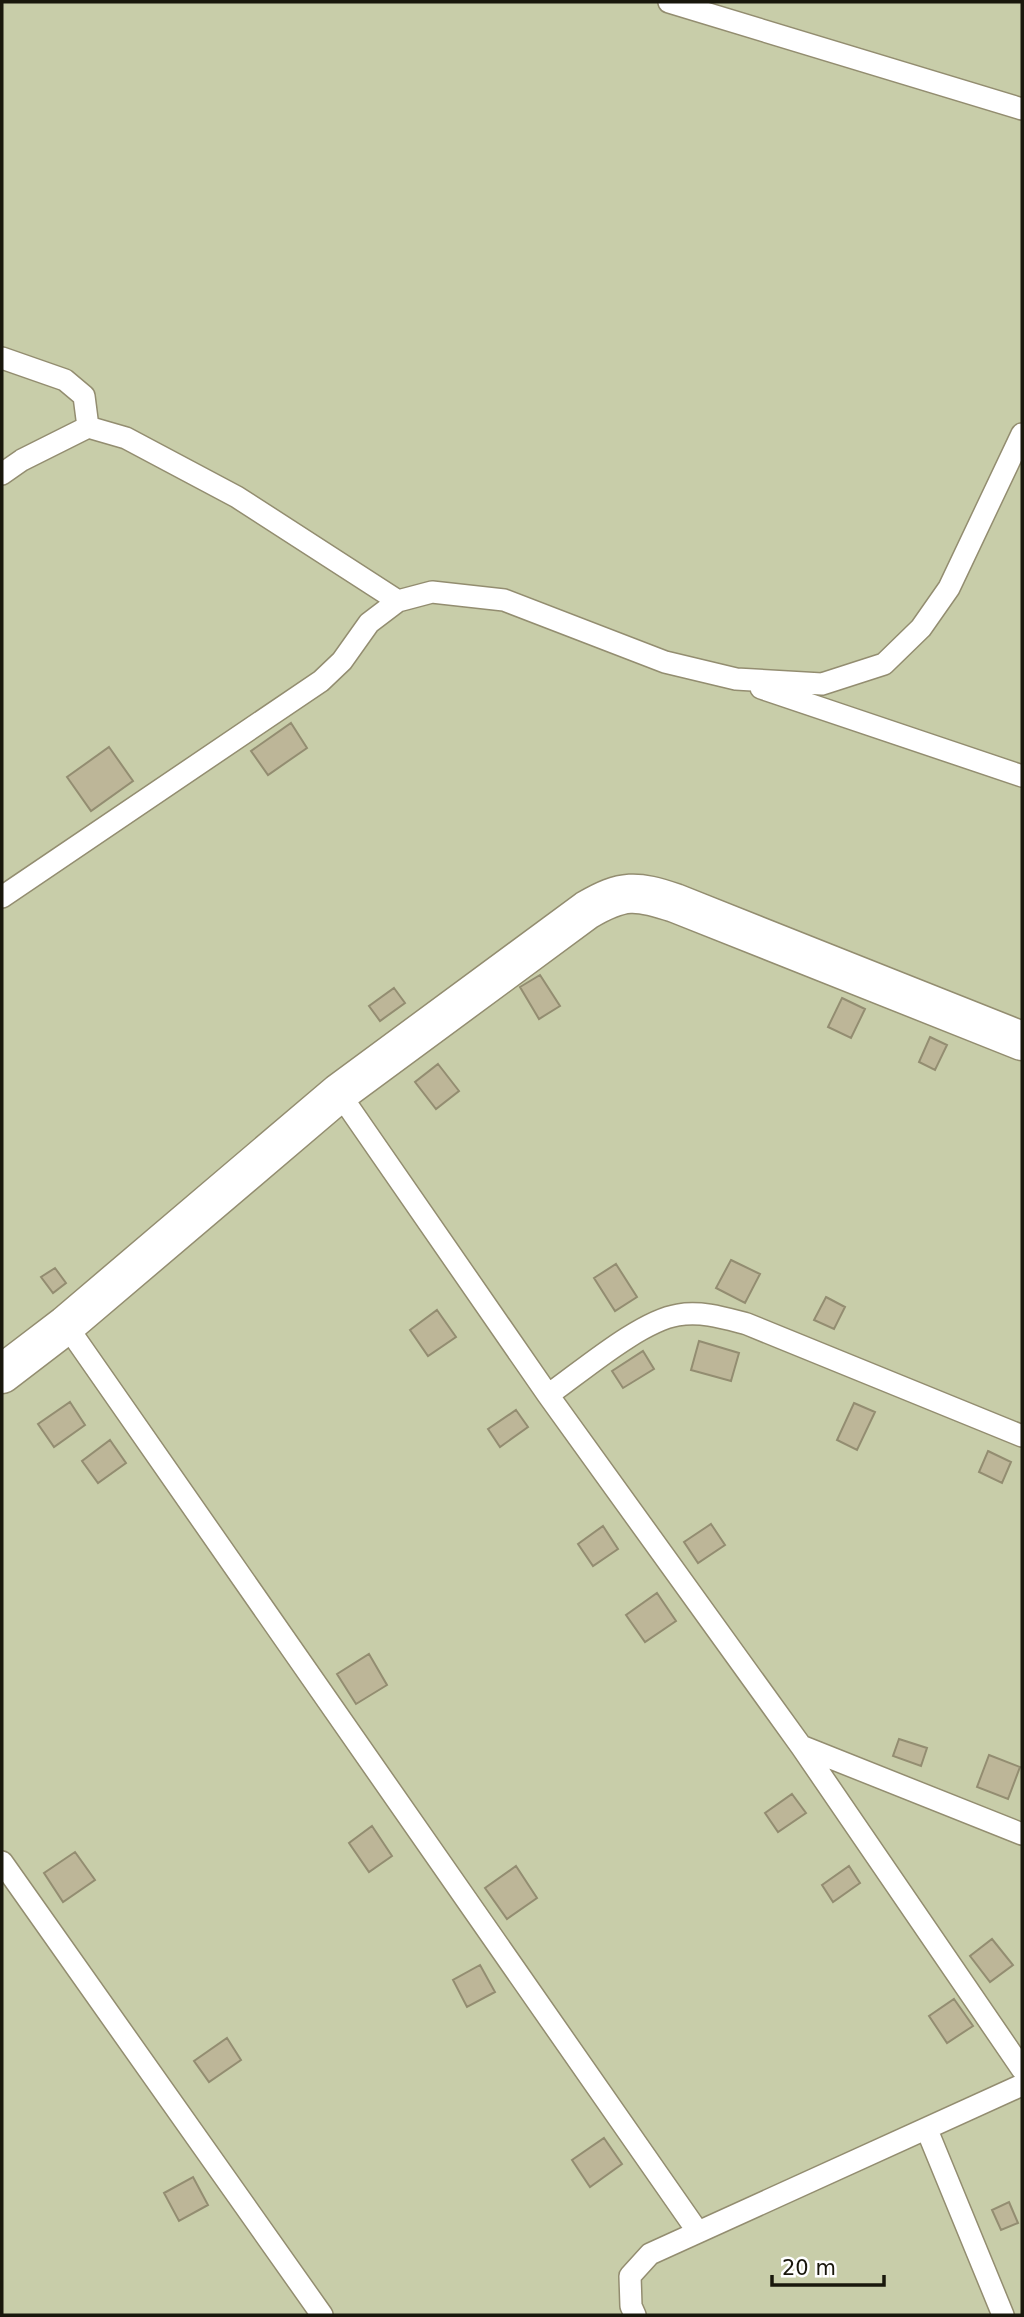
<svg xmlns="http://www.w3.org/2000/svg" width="1024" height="2317" font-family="'DejaVu Sans',sans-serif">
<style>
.green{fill:#c8cda9}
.building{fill:#bdb698;stroke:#938d71;stroke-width:2}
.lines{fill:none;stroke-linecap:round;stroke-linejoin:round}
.service-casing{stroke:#938d70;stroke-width:24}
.minor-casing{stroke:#938d70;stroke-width:41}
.service{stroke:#fff;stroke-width:21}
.minor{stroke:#fff;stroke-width:38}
</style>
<rect width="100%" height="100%" fill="#efe8c9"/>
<!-- green -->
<path class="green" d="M2 2H1022V2315H2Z"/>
<!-- building -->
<path class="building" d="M291 723 307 748 268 775 251 751Z
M109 747 133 781 91 811 67 777Z
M540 975 560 1006 539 1019 520 987Z
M394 988 405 1003 380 1021 369 1006Z
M842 998 865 1009 851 1038 828 1027Z
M930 1037 947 1045 935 1070 919 1062Z
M438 1064 459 1091 436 1109 415 1082Z
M731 1260 760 1274 745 1303 716 1288Z
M616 1264 637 1297 615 1311 594 1278Z
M55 1268 66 1283 53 1293 41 1277Z
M826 1297 845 1307 834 1329 814 1320Z
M437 1310 456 1337 428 1356 410 1330Z
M699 1341 739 1353 731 1381 691 1370Z
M643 1351 654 1369 623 1388 612 1371Z
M70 1402 85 1425 54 1447 38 1424Z
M854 1403 875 1412 857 1450 837 1440Z
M516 1410 528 1427 500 1447 488 1429Z
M110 1440 126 1463 98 1483 82 1461Z
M988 1451 1011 1462 1002 1483 979 1472Z
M711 1524 725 1545 698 1563 684 1542Z
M603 1526 618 1549 593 1566 578 1544Z
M657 1593 676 1621 645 1642 626 1615Z
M369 1654 387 1685 356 1704 337 1674Z
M899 1739 927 1748 921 1766 893 1756Z
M989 1755 1020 1767 1008 1799 977 1787Z
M792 1794 806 1813 778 1832 765 1813Z
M372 1826 392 1856 369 1872 349 1843Z
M75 1852 95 1880 63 1902 44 1873Z
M516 1866 537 1898 507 1919 485 1888Z
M849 1866 860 1883 833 1902 822 1885Z
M992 1939 1013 1965 990 1982 970 1956Z
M480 1965 495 1992 467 2007 453 1980Z
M954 1999 973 2026 947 2043 929 2016Z
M227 2038 241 2060 209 2082 194 2061Z
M604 2138 622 2164 590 2187 572 2160Z
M193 2177 208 2205 179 2221 164 2193Z
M1009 2202 1018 2223 1001 2230 992 2210Z"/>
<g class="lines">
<defs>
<path id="service" d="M669 2 1022 109
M2 358 65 380 84 396 88 427
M2 474 22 460 88 427 126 438 237 497 398 601
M761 688 1022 776
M2 897 321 681 342 661 369 623 398 601 432 592 504 600 665 662 736 679 822 684 884 664 921 628 949 588 1022 434
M339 1093 548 1395 801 1746 1022 2069
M66 1325 698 2232
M548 1395C581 1372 640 1321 678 1315 702 1311 724 1318 747 1324L1022 1436
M801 1746 1022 1834
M2 1862 322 2315
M927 2130 1003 2315
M635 2315 631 2306 630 2276 650 2254 1022 2085"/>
<path id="minor" d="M2 1374 66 1325 339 1093 587 910C623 889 636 890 675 903L1022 1041"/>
</defs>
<!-- service casing -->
<use href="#service" class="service-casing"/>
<!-- minor casing -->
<use href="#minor" class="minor-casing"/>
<!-- service -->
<use href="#service" class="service"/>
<!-- minor -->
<use href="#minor" class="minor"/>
</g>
<!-- border -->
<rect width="1024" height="2317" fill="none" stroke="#19170c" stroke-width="7"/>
<!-- scale -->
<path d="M772 2275v10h112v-10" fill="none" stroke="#19170c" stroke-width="3.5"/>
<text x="782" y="2275" font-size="21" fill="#19170c" stroke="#ffffff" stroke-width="5" paint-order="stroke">20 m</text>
</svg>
